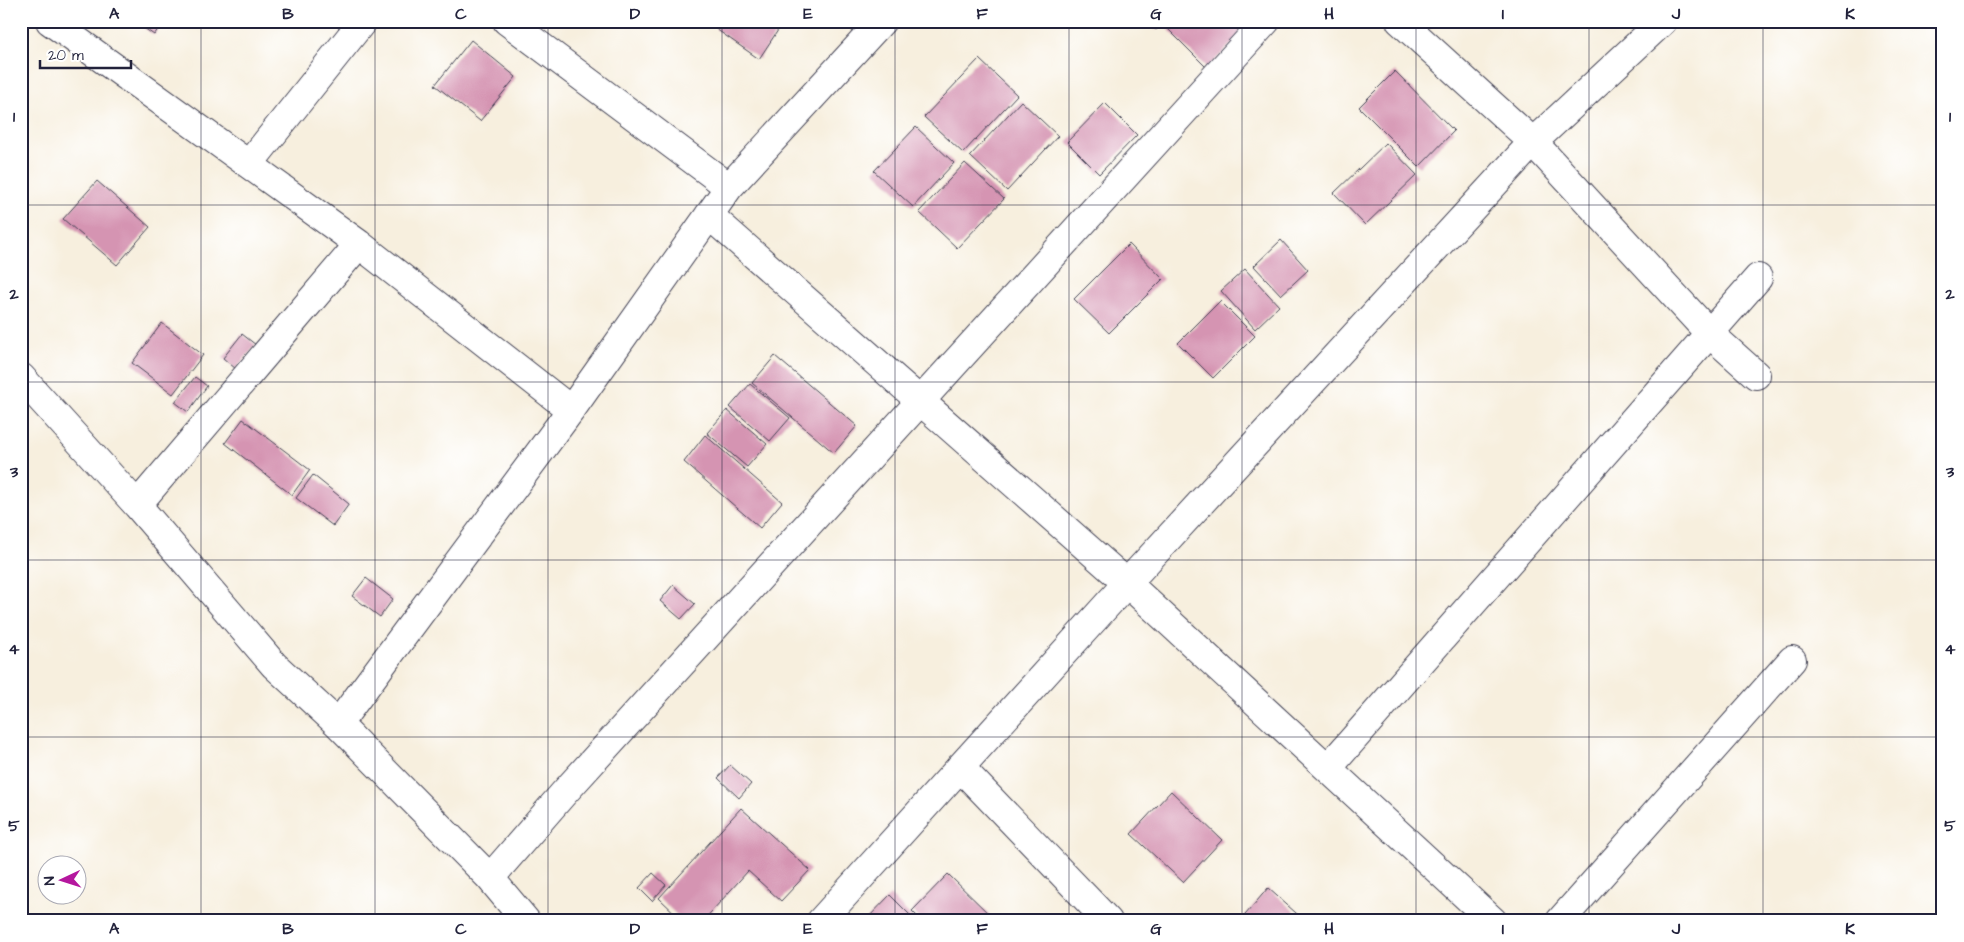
<svg xmlns="http://www.w3.org/2000/svg" width="1964" height="942" font-family="'Architects Daughter',sans-serif">
<style>
.building{fill:#d594b2}
.lines{fill:none;stroke-linecap:round;stroke-linejoin:round}
.minor-casing{stroke:#424153;stroke-width:30}
.minor{stroke:#fff;stroke-width:28}
.grid{fill:none;stroke:#22223b;stroke-width:1;stroke-opacity:0.55}
.neatline{fill:none;stroke:#22223b;stroke-width:2}
.grid-label{font-size:16px;text-anchor:middle;font-weight:bold;fill:#22223b}
</style>
<rect width="100%" height="100%" fill="#fff"/>
<filter id="ink" filterUnits="userSpaceOnUse"><feTurbulence type="fractalNoise" baseFrequency=".02" numOctaves="2"/><feDisplacementMap in="SourceGraphic" scale="10" xChannelSelector="R" yChannelSelector="G"/><feConvolveMatrix kernelMatrix="1 2 1 2 8 2 1 2 1" color-interpolation-filters="sRGB"/></filter>
<filter id="wash" filterUnits="userSpaceOnUse"><feTurbulence type="fractalNoise" baseFrequency=".0096" numOctaves="4" result="noise"/><feDisplacementMap in="SourceGraphic" scale="20" xChannelSelector="R" yChannelSelector="G"/><feGaussianBlur stdDeviation="1.12" result="paint"/><feColorMatrix in="noise" values="0 0 0 0 0 0 0 0 0 0 0 0 0 0 0 0 0 1.4 0 .05"/><feComposite in="paint" operator="in"/></filter>
<g filter="url(#wash)">
<rect width="100%" height="100%" fill="#f7efde"/>
<g id="blocks">
<!-- building -->
<path class="building" d="M134 21H164L154 35Z
M721 21H784L759 59 716 29Z
M1147 21H1165L1156 30Z
M1174 21H1237L1246 30 1207 68 1167 28Z
M471 40 516 77 480 121 435 85Z
M979 59 1017 95 963 153 924 117Z
M1395 71 1454 131 1419 167 1359 107Z
M1021 101 1058 136 1007 191 970 156Z
M1105 103 1137 135 1099 174 1067 142Z
M916 127 954 163 913 207 874 171Z
M1386 143 1417 175 1365 225 1334 193Z
M965 163 1004 199 957 248 919 212Z
M97 181 150 227 117 265 63 219Z
M1281 240 1308 270 1281 295 1254 266Z
M1129 244 1163 279 1109 333 1074 299Z
M1245 269 1279 306 1255 329 1221 291Z
M1220 301 1255 336 1213 378 1178 343Z
M162 323 203 355 173 394 132 363Z
M242 334 256 345 236 369 223 358Z
M775 356 857 426 834 453 752 383Z
M195 377 207 386 188 412 175 402Z
M750 384 790 418 770 441 730 407Z
M727 410 767 444 747 467 707 433Z
M243 419 310 470 292 495 225 443Z
M705 435 782 502 760 528 684 462Z
M313 475 349 504 333 526 296 498Z
M366 578 393 599 380 617 352 596Z
M673 585 695 604 681 619 660 601Z
M730 765 751 784 739 798 718 778Z
M1171 791 1222 840 1183 882 1131 834Z
M741 808 810 870 781 901 748 871 703 921H683L659 898Z
M653 873 666 885 652 901 639 888Z
M948 874 996 921H922L912 911Z
M1268 888 1305 921H1240Z
M890 895 916 921H865Z"/>
</g>
</g>
<g filter="url(#ink)">
<use href="#blocks" fill-opacity="0" stroke="#424153" stroke-width="1"/>
<g class="lines">
<defs>
<path id="minor" d="M50 21 359 244 571 410
M507 21 729 187
M1400 21 1533 142 1709 333 1756 375
M249 164 363 21
M709 215 1127 583 1493 921
M21 377 137 505 274 665 338 724 490 878 526 921
M137 505 359 244
M338 724 571 410 729 187 882 21
M960 767 1108 921
M1328 768 1758 278
M490 878 563 794 1266 21
M821 921 1127 583 1533 142 1663 21
M1560 921 1792 660"/>
</defs>
<!-- minor casing -->
<use href="#minor" class="minor-casing"/>
<!-- minor -->
<use href="#minor" class="minor"/>
</g>
</g>
<!-- grid -->
<path class="grid" d="M201 21V921M375 21V921M548 21V921M722 21V921M895 21V921M1069 21V921M1242 21V921M1416 21V921M1589 21V921M1763 21V921M21 205H1943M21 382H1943M21 560H1943M21 737H1943"/>
<!-- margin -->
<rect width="1964" height="942" fill="none" stroke="#fff" stroke-width="55"/>
<!-- north arrow -->
<g transform="translate(62 880) rotate(266)"><circle r="24" fill="#ffffff" stroke="#a7a7b1"/>
<path d="M0-4L9 19L0 12L-9 19Z" fill="#b5179e"/>
<text y="-8" font-size="14" font-weight="bold" text-anchor="middle" fill="#22223b">N</text>
</g>
<!-- scale -->
<path d="M40 60v8h91v-8" fill="none" stroke="#22223b" stroke-width="2.5"/>
<text x="48" y="60" font-size="15" fill="#22223b" stroke="#ffffff" stroke-width="4" paint-order="stroke">20 m</text>
<rect x="28" y="28" width="1908" height="886" class="neatline"/>
<g class="grid-label">
<text x="114" y="19">A</text>
<text x="288" y="19">B</text>
<text x="461" y="19">C</text>
<text x="635" y="19">D</text>
<text x="808" y="19">E</text>
<text x="982" y="19">F</text>
<text x="1156" y="19">G</text>
<text x="1329" y="19">H</text>
<text x="1503" y="19">I</text>
<text x="1676" y="19">J</text>
<text x="1850" y="19">K</text>
<text x="14" y="122">1</text>
<text x="1950" y="122">1</text>
<text x="14" y="299">2</text>
<text x="1950" y="299">2</text>
<text x="14" y="477">3</text>
<text x="1950" y="477">3</text>
<text x="14" y="654">4</text>
<text x="1950" y="654">4</text>
<text x="14" y="831">5</text>
<text x="1950" y="831">5</text>
<text x="114" y="934">A</text>
<text x="288" y="934">B</text>
<text x="461" y="934">C</text>
<text x="635" y="934">D</text>
<text x="808" y="934">E</text>
<text x="982" y="934">F</text>
<text x="1156" y="934">G</text>
<text x="1329" y="934">H</text>
<text x="1503" y="934">I</text>
<text x="1676" y="934">J</text>
<text x="1850" y="934">K</text>
</g>
</svg>
